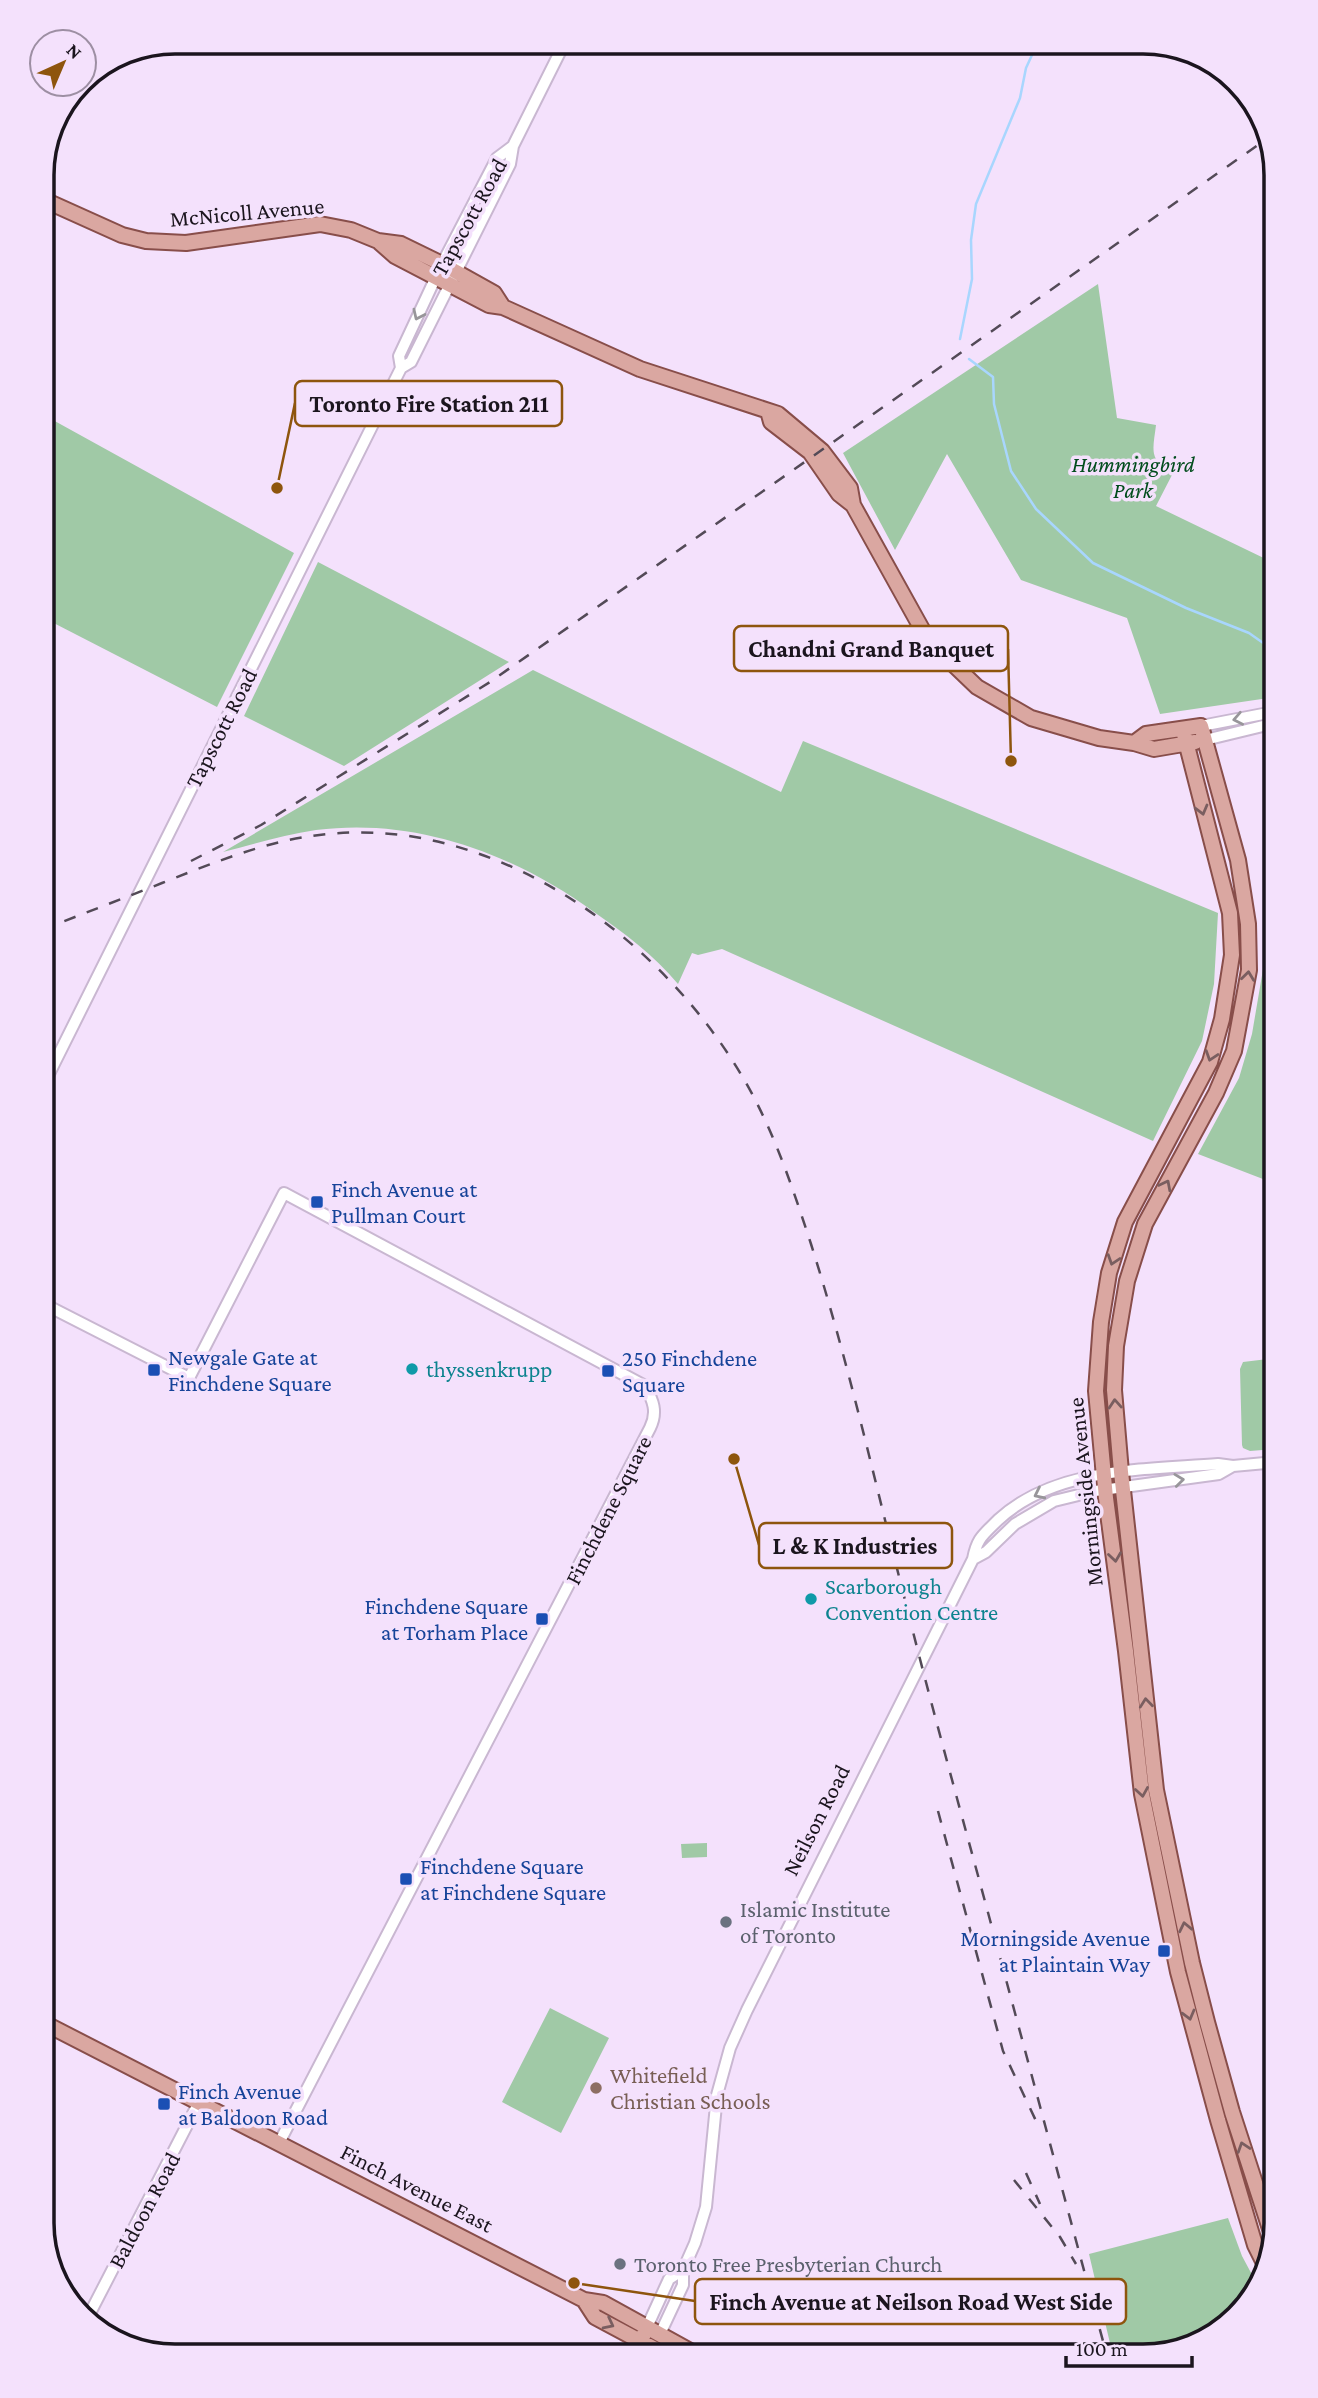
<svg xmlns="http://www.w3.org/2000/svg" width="1318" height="2398" font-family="'Crimson Pro',serif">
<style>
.green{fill:#a0c9a6}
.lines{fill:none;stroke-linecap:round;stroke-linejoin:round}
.stream{stroke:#a8d6fe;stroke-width:2.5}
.minor-casing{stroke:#c9b7d1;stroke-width:14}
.major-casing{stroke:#884e4a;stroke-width:18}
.minor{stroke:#fff;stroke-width:10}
.major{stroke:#daa7a1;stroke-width:14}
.rail{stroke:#534a57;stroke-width:2.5;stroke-dasharray:12 12;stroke-linecap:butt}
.oneway{stroke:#98969a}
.oneway2{stroke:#7a5e60}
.transit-dot{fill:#1a4fb4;stroke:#f4e1fc;stroke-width:2.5}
.culture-dot{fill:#0f9aa8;stroke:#f4e1fc;stroke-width:2.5}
.worship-dot{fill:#6b7280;stroke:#f4e1fc;stroke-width:2.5}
.education-dot{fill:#8d6e63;stroke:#f4e1fc;stroke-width:2.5}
.labels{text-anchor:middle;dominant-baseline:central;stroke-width:7;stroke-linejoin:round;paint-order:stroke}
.street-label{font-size:23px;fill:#1b151e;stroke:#f4e1fc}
.park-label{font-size:23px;font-style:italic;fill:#004c1c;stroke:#f4e1fc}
.transit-label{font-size:23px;fill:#164399;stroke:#f4e1fc;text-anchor:start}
.culture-label{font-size:23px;fill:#0d838f;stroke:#f4e1fc;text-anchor:start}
.worship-label{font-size:23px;fill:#5b616d;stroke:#f4e1fc;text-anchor:start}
.education-label{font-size:23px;fill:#785e54;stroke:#f4e1fc;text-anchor:start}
.rim{fill:none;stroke:#1b151e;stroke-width:3.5}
.leader{fill:none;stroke:#8e550d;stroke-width:2.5}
.callout-dot{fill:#8e550d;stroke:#f4e1fc;stroke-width:2.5}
.callout{fill:#f4e1fc;stroke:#8e550d;stroke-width:2.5}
.callout-label{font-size:24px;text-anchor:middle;font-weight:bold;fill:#1b151e}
</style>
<rect width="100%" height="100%" fill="#f4e1fc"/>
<!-- green -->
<path class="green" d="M1098 284 1117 418 1156 425C1153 450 1148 460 1173 473L1156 506 1276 564V697L1160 714 1127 618 1021 580 947 454 895 550 843 453Z
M42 414 294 553 217 707 42 617Z
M318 562 509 662 344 766 244 716Z
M533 670 781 792 803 741 1218 913 1214 984 1202 1041 1153 1141 722 949 698 955 692 953 678 984C654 955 624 933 594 912 514 854 416 817 316 830 284 835 254 844 223 852Z
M1276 935V1184L1198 1154 1239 1078 1252 1034 1268 940Z
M1276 1358V1449L1250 1451 1243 1448 1242 1445 1240 1369 1243 1362Z
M707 1843V1857L682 1858 681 1844Z
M550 2008 609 2038 561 2133 502 2102Z
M1228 2218 1242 2256 1257 2284 1253 2297 1194 2346 1143 2356H1113L1089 2254Z"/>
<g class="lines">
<!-- stream -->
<path class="stream" d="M960 339 972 279 971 240 976 204 1020 98 1026 68 1038 42
M969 359 993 377 994 404 1011 471 1036 509 1093 563 1186 608 1249 633 1276 652"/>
<defs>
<path id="minor" d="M401 368 399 356 442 264 497 158 513 146
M1201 726 1263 714 1276 716
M1205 740 1267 725 1274 717
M42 1088 401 368 411 362 510 164 513 146 565 42
M42 1303 189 1378 284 1193 645 1386C653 1400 658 1412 650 1428L279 2143
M973 1559 986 1552 1015 1524 1054 1501 1095 1491 1219 1474 1233 1466
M88 2317 199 2102
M647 2327 669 2279 683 2270
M660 2334 683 2285V2270L695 2243 706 2207 717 2095 730 2048 747 2010 973 1559C977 1538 983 1535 998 1520 1055 1467 1145 1470 1218 1464L1233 1466 1276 1462"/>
<path id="major" d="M42 199 122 235 146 241 186 243 320 224 351 230 378 241 401 244 442 264 494 293 503 307
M378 241 395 256 489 305 503 307 640 369 778 414 822 451 850 488 853 505 928 640 977 687 1031 718 1099 738 1134 743 1154 749 1195 742
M768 411 771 422 810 452 839 494 853 505
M1183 730 1230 913 1232 955 1222 1019 1210 1062 1125 1222 1109 1273 1101 1322 1096 1391 1106 1498 1126 1651 1142 1794 1178 1972 1218 2120 1255 2245 1264 2263
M1134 743 1146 734 1201 726 1238 860 1248 924 1249 970 1234 1051 1216 1093 1145 1224 1127 1281 1116 1346 1114 1390 1121 1472 1156 1790 1192 1963 1207 2022 1232 2112 1272 2235
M42 2022 584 2300 603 2303 699 2356
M584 2300 595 2317 668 2356
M633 2356 644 2334"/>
</defs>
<!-- minor casing -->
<use href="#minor" class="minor-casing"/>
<!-- major casing -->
<use href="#major" class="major-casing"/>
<!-- minor -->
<use href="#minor" class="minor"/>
<!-- major -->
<use href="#major" class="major"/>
<!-- rail -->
<path class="rail" d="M191 861 261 825 490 682 1268 138
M42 930C82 914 122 899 162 883 246 850 308 824 402 835 543 854 670 955 742 1076 773 1128 792 1186 811 1244 849 1364 876 1487 907 1608 933 1712 962 1816 990 1920 1029 2065 1068 2211 1107 2356
M938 1811 1003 2051 1037 2123
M1026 2173 1040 2204
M1014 2180 1060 2237 1076 2264"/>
</g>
<!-- one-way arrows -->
<defs><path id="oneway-chevron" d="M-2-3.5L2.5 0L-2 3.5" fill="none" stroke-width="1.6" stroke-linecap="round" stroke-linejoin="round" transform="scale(1.75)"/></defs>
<g class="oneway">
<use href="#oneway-chevron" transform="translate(418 315) rotate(115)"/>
<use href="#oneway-chevron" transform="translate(1238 719) rotate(169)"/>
<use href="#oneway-chevron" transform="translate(1179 1480) rotate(-7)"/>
<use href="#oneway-chevron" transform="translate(1039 1494) rotate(154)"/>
</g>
<g class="oneway2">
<use href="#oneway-chevron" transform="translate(1202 810) rotate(75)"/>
<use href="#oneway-chevron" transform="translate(1248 976) rotate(-83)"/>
<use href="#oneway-chevron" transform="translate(1211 1056) rotate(108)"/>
<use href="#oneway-chevron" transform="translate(1166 1185) rotate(-63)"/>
<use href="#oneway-chevron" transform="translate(1113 1260) rotate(108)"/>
<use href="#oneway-chevron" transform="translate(1115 1404) rotate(-94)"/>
<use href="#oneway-chevron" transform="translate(1115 1557) rotate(82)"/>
<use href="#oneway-chevron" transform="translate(1146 1703) rotate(-96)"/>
<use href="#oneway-chevron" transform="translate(1142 1792) rotate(81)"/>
<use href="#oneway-chevron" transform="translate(1185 1927) rotate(-102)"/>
<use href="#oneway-chevron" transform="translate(1189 2015) rotate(75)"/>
<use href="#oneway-chevron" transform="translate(1243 2147) rotate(-108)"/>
<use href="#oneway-chevron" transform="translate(609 2324) rotate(27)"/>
</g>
<!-- markers -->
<g class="transit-dot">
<rect x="310" y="1195" width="14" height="14" rx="3.5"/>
<rect x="147" y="1363" width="14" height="14" rx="3.5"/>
<rect x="601" y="1364" width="14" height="14" rx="3.5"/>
<rect x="535" y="1612" width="14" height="14" rx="3.5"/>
<rect x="399" y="1872" width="14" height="14" rx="3.5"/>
<rect x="1157" y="1944" width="14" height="14" rx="3.5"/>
<rect x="157" y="2097" width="14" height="14" rx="3.5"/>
</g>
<g class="culture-dot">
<circle cx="412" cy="1369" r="7"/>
<circle cx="811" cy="1599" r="7"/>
</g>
<g class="worship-dot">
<circle cx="726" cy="1922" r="7"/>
<circle cx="620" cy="2264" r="7"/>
</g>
<circle class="education-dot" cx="596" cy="2088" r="7"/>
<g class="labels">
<!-- street labels -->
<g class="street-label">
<text transform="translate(247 212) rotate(-5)">McNicoll Avenue</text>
<text transform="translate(469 217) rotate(-61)">Tapscott Road</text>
<text transform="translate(221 728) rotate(-63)">Tapscott Road</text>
<text transform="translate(1085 1492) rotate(-96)">Morningside Avenue</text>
<text transform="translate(608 1510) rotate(-63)">Finchdene Square</text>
<text transform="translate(816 1820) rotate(-63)">Neilson Road</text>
<text transform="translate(417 2188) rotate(27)">Finch Avenue East</text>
<text transform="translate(144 2210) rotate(-62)">Baldoon Road</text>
</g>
<!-- park labels -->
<g class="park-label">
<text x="1133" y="464">Hummingbird<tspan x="1133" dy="26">Park</tspan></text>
</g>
<!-- transit labels -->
<g class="transit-label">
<text x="331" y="1189">Finch Avenue at<tspan x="331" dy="26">Pullman Court</tspan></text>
<text x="168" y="1357">Newgale Gate at<tspan x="168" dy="26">Finchdene Square</tspan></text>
<text x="622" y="1358">250 Finchdene<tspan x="622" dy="26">Square</tspan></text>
<text x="528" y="1606" text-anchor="end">Finchdene Square<tspan x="528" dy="26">at Torham Place</tspan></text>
<text x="420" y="1866">Finchdene Square<tspan x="420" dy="26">at Finchdene Square</tspan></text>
<text x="1150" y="1938" text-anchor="end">Morningside Avenue<tspan x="1150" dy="26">at Plaintain Way</tspan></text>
<text x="178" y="2091">Finch Avenue<tspan x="178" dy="26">at Baldoon Road</tspan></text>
</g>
<!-- culture labels -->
<g class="culture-label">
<text x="426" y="1369">thyssenkrupp</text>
<text x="825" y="1586">Scarborough<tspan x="825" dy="26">Convention Centre</tspan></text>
</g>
<!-- worship labels -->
<g class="worship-label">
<text x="740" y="1909">Islamic Institute<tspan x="740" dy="26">of Toronto</tspan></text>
<text x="634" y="2264">Toronto Free Presbyterian Church</text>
</g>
<!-- education labels -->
<g class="education-label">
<text x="610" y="2075">Whitefield<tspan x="610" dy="26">Christian Schools</tspan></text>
</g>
</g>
<!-- crop -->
<path d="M0 0H1318V2398H0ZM175 54H1143A121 121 0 0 1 1264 175V2223A121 121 0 0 1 1143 2344H175A121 121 0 0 1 54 2223V175A121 121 0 0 1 175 54Z" fill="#f4e1fc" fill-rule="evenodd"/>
<path class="rim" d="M175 54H1143A121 121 0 0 1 1264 175V2223A121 121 0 0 1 1143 2344H175A121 121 0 0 1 54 2223V175A121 121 0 0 1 175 54Z"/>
<!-- callouts -->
<path class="leader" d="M277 488L295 403M1011 761L1008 649M734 1459L759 1545M574 2283L695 2301"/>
<g class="callout-dot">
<circle cx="277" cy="488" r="7"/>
<circle cx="1011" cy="761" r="7"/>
<circle cx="734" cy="1459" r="7"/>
<circle cx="574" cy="2283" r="7"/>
</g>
<g class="callout">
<rect x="295" y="381" width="267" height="45" rx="7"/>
<rect x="734" y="626" width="274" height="45" rx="7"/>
<rect x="759" y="1523" width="193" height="45" rx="7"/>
<rect x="695" y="2279" width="431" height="45" rx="7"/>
</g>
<g class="callout-label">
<text x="429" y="412">Toronto Fire Station 211</text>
<text x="871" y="657">Chandni Grand Banquet</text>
<text x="855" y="1554">L &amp; K Industries</text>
<text x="911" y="2310">Finch Avenue at Neilson Road West Side</text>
</g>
<!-- north arrow -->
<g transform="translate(63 63) rotate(44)"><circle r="33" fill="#f4e1fc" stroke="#9d8fa3" stroke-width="2"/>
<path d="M0-5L12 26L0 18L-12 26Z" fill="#8e550d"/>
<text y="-10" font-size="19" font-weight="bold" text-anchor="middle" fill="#1b151e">N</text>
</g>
<!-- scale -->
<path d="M1066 2356v10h126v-10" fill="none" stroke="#1b151e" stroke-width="3.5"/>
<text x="1076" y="2356" font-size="21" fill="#1b151e" stroke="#f4e1fc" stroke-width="5" paint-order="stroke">100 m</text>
</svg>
